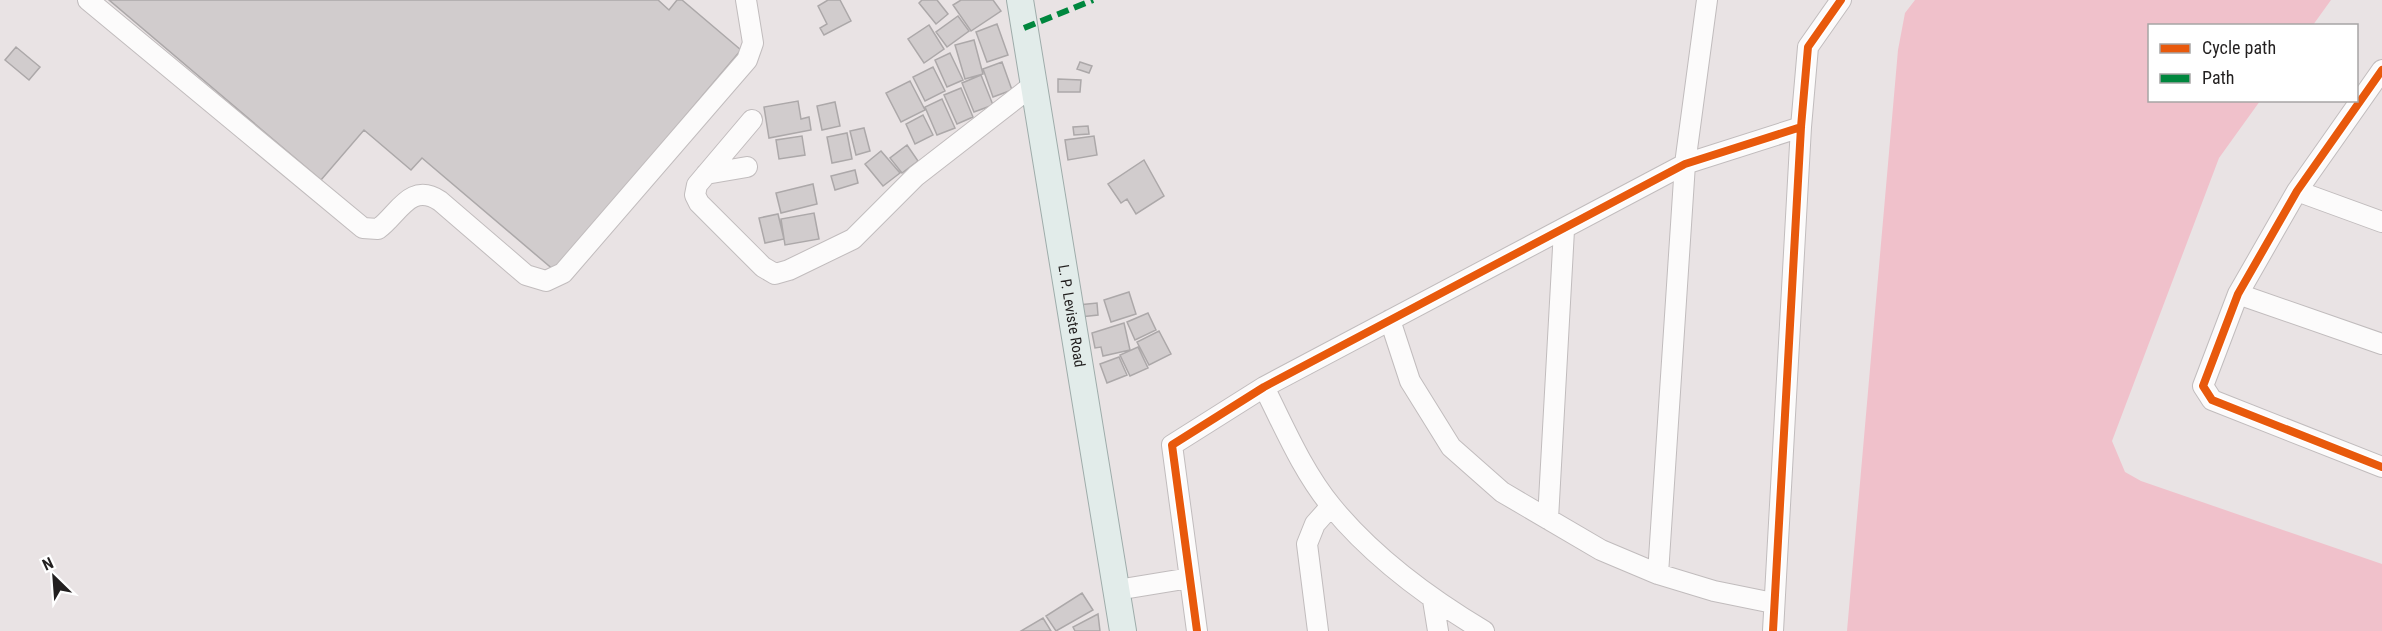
<svg xmlns="http://www.w3.org/2000/svg" width="2382" height="631" font-family="'Roboto Condensed',sans-serif">
<style>
.green{fill:#f0c1cb}
.building{fill:#d1cccd;stroke:#aca8a9;stroke-width:1.5}
.lines{fill:none;stroke-linecap:round;stroke-linejoin:round}
.minor-casing{stroke:#c1bcbd;stroke-width:22}
.major-casing{stroke:#9eacaa;stroke-width:28}
.minor{stroke:#fcfbfb;stroke-width:20}
.major{stroke:#e2ecea;stroke-width:26}
.quiet{stroke:#00873e;stroke-width:6;stroke-dasharray:12 6;stroke-linecap:butt}
.cycleway-casing{stroke:#fff;stroke-width:11}
.cycleway{stroke:#e8590c;stroke-width:8}
.labels{text-anchor:middle;dominant-baseline:central;stroke-width:4.5;stroke-linejoin:round;paint-order:stroke}
.street-label{font-size:15px;fill:#221f1f;stroke:#fff}
</style>
<rect width="100%" height="100%" fill="#e9e3e4"/>
<!-- green -->
<path class="green" d="M1915 0H2331L2313 25 2150 26V100L2260 101 2219 158 2112 441 2125 472 2141 481 2382 564V631H1847L1898 50 1905 13Z"/>
<!-- building -->
<path class="building" d="M109 0H658L669 10 677 0H682L741 50 555 271 422 158 411 170 364 130 321 180Z
M828 0H840L851 21 824 35 820 28 827 24 818 6Z
M922 0H937L948 14 936 24 919 3Z
M961 0H993L1001 11 971 31 953 5Z
M958 16 969 31 947 47 936 32Z
M997 24 1008 55 987 62 976 32Z
M929 25 944 49 924 63 908 39Z
M974 40 983 74 965 79 955 45Z
M16 47 40 67 29 80 5 60Z
M950 53 963 80 947 87 935 60Z
M1002 62 1012 90 993 97 983 69Z
M1080 62 1092 66 1089 73 1077 69Z
M933 67 945 91 925 101 913 77Z
M981 75 993 105 974 112 962 83Z
M1058 79 1081 80 1080 92H1058Z
M910 81 925 110 901 122 886 93Z
M961 88 973 117 957 124 944 95Z
M942 99 955 128 937 135 925 107Z
M798 101 801 119 809 117 811 130 769 138 764 107Z
M835 102 840 126 822 130 817 106Z
M923 115 933 135 915 144 906 124Z
M1088 126 1089 134 1074 135 1073 127Z
M864 128 870 151 856 155 850 131Z
M847 133 852 159 832 163 827 137Z
M802 136 805 155 779 159 776 140Z
M1094 136 1097 155 1068 160 1065 140Z
M907 145 918 161 902 173 890 158Z
M881 151 900 173 883 186 865 164Z
M1144 160 1164 196 1136 214 1127 199 1121 203 1108 184Z
M855 170 858 183 835 190 831 176Z
M813 184 817 204 781 213 776 193Z
M814 213 819 239 785 245 781 219Z
M778 214 784 239 765 243 759 218Z
M1129 292 1136 314 1111 322 1104 300Z
M1097 303 1098 315 1080 317 1078 305Z
M1148 313 1156 330 1135 340 1127 322Z
M1124 323 1130 350 1103 356 1101 347 1095 348 1092 333Z
M1159 331 1171 354 1149 365 1137 342Z
M1138 347 1148 368 1130 376 1120 355Z
M1119 357 1127 375 1107 383 1100 364Z
M1082 593 1093 610 1056 631 1046 616Z
M1098 614 1100 631H1075L1073 627Z
M1043 618 1051 631H1021Z"/>
<g class="lines">
<defs>
<path id="minor" d="M88 0 363 228 378 229C398 215 410 181 440 201L526 275 546 281 563 273 747 60 753 43 746 0
M2382 70 2297 191 2238 294 2203 386 2212 400 2382 467
M752 120 697 185 695 195 699 203 763 267 775 274 789 270 853 239 916 176 1032 86
M706 174 747 167
M2297 191 2382 222
M2238 294 2382 344
M1390 320 1410 381 1451 447 1502 492 1601 550 1658 574 1714 591 1773 603
M1264 387C1284 427 1303 472 1332 507 1374 558 1427 597 1484 631
M1548 519 1564 230
M1658 574 1685 164 1707 0
M1117 590 1190 578
M1433 600 1438 631
M1197 631 1172 445 1264 387 1685 164 1801 127
M1318 631 1307 544 1315 524 1331 506
M1773 631 1801 127 1808 47 1841 0"/>
<g id="major">
<path id="s1" d="M1020 0 1123 631"/>
</g>
</defs>
<!-- minor casing -->
<use href="#minor" class="minor-casing"/>
<!-- major casing -->
<use href="#major" class="major-casing"/>
<!-- minor -->
<use href="#minor" class="minor"/>
<!-- major -->
<use href="#major" class="major"/>
<!-- quiet -->
<path class="quiet" d="M1024 28 1093 0"/>
<defs>
<path id="cycleway" d="M2382 70 2297 191 2238 294 2203 386 2212 400 2382 467
M1197 631 1172 445 1264 387 1685 164 1801 127
M1773 631 1801 127 1808 47 1841 0"/>
</defs>
<!-- cycleway casing -->
<use href="#cycleway" class="cycleway-casing"/>
<!-- cycleway -->
<use href="#cycleway" class="cycleway"/>
</g>
<g class="labels">
<!-- street labels -->
<g class="street-label">
<text stroke="none"><textPath href="#s1" startOffset="320">L. P. Leviste Road</textPath></text>
</g>
</g>
<!-- legend -->
<rect x="2148" y="24" width="210" height="78" fill="#ffffff" stroke="#a7a5a5" stroke-width="1.5"/>
<rect x="2160" y="44" width="30" height="9" fill="#e8590c" stroke="#a7a5a5" stroke-width="1.5"/>
<text x="2202" y="54" font-size="18" fill="#221f1f">Cycle path</text>
<rect x="2160" y="74" width="30" height="9" fill="#00873e" stroke="#a7a5a5" stroke-width="1.5"/>
<text x="2202" y="84" font-size="18" fill="#221f1f">Path</text>
<!-- north arrow -->
<g transform="translate(54 577) rotate(335)" stroke="#ffffff" stroke-width="4.5" paint-order="stroke">
<path d="M0-4.5L10 22L0 15L-10 22Z" fill="#221f1f"/>
<text y="-9" font-size="16" font-weight="bold" text-anchor="middle" fill="#221f1f">N</text>
</g>
</svg>
